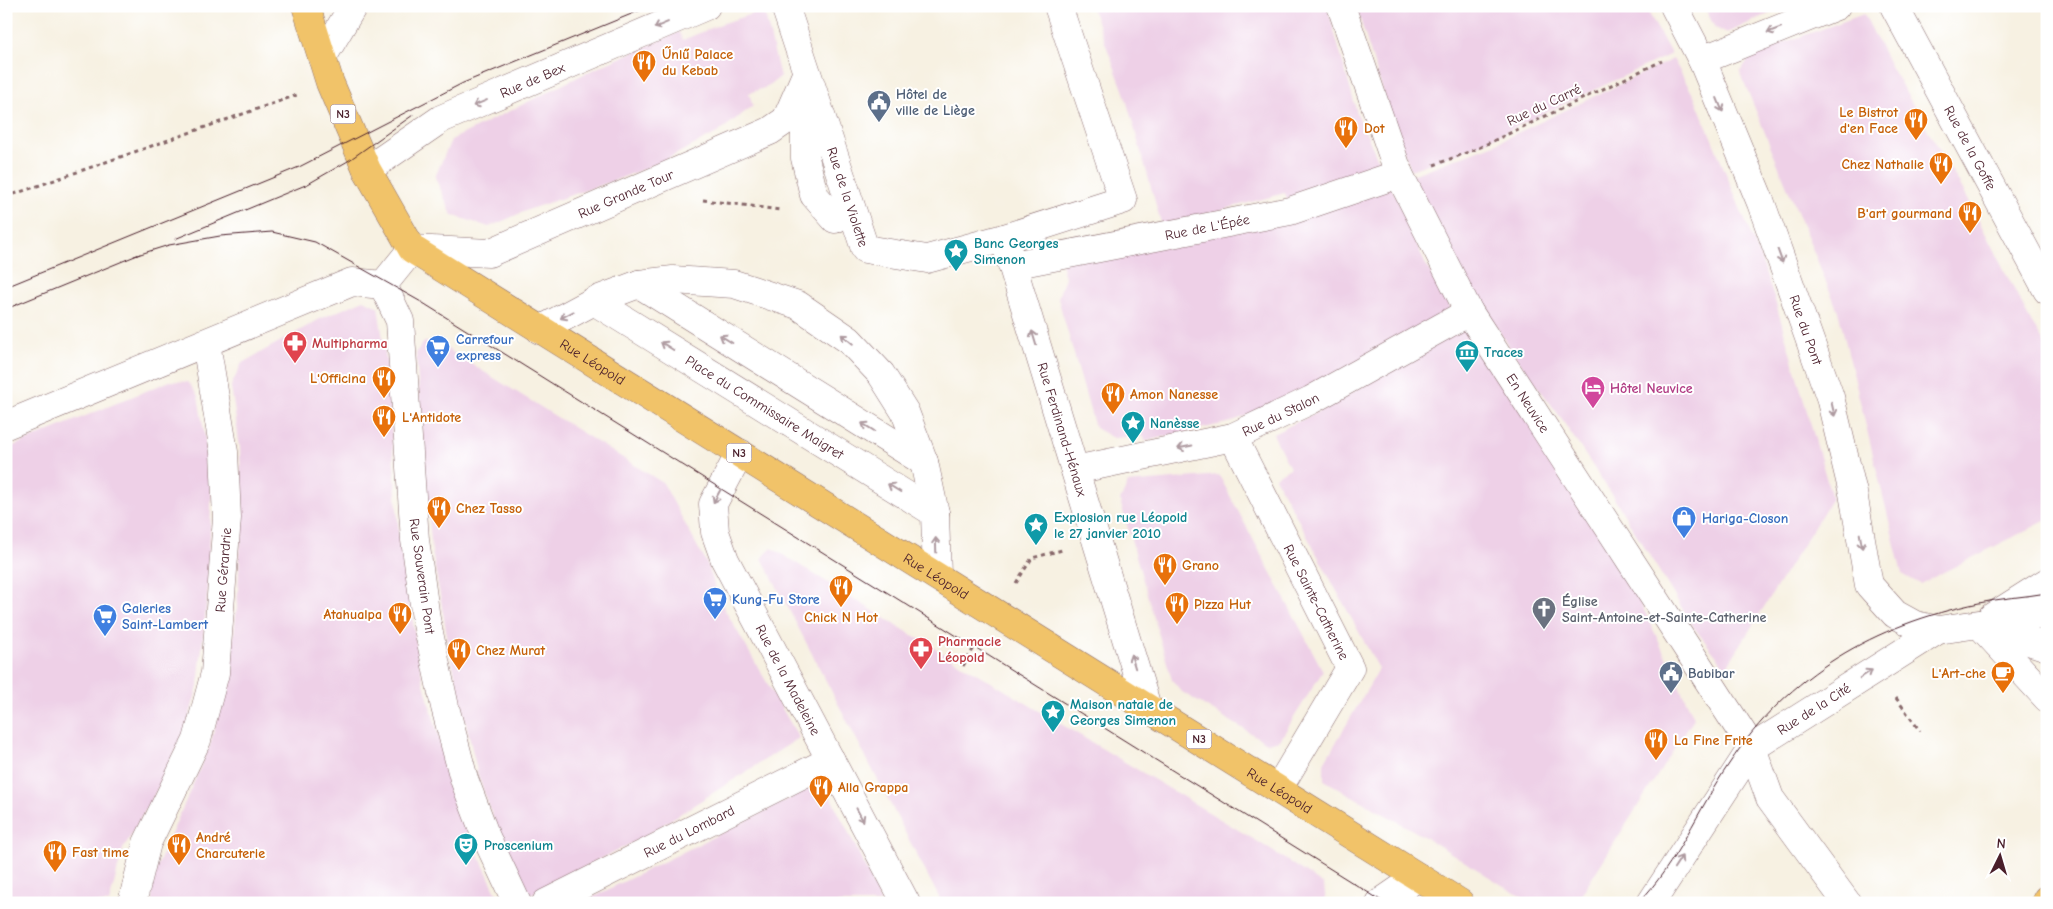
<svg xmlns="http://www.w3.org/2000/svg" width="2053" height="909" font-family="'Comic Neue',sans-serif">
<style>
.built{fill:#eed0e7}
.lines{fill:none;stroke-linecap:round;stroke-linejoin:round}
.minor-casing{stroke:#87686b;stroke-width:29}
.major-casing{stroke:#87686b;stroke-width:29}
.path{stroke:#87686b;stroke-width:3;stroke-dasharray:4 4;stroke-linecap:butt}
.minor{stroke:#fff;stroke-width:28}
.major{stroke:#f1c369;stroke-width:28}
.tram{stroke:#4a1f2b;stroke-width:1}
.oneway{stroke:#ae9aa0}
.labels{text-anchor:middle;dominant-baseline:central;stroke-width:4;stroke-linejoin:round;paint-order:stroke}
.shield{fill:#fff;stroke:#80626b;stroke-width:1}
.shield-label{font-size:12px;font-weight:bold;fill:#4a1f2b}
.food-label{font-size:14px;font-weight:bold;fill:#c56008;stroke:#fff;text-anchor:start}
.street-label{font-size:14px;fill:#4a1f2b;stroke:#fff}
.service-label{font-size:14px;font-weight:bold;fill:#4e5e75;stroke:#fff;text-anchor:start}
.culture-label{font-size:14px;font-weight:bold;fill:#0d838f;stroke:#fff;text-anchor:start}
.shop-label{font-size:14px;font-weight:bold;fill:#366cbe;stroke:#fff;text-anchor:start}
.health-label{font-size:14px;font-weight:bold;fill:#be3a42;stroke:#fff;text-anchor:start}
.hotel-label{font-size:14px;font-weight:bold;fill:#b23c85;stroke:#fff;text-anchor:start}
.worship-label{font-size:14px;font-weight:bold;fill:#5b616d;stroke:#fff;text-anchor:start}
</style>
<rect width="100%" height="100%" fill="#fff"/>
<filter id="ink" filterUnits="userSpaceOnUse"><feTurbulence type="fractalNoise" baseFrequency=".02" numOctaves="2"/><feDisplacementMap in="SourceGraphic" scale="10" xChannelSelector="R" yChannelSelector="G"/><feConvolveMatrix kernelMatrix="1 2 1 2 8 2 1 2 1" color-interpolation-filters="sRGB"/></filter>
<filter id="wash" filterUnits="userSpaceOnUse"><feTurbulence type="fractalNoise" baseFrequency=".0096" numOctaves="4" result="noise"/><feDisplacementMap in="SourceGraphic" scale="20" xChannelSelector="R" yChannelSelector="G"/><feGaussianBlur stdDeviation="1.12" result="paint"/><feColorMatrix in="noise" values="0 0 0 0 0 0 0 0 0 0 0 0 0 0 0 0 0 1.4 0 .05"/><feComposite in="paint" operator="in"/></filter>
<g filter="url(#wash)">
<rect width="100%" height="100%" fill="#f7f1e2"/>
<!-- built -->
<path class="built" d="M1091 6H1327L1357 113 1384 173 1288 202 1285 193 1162 226 1124 92Z
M1356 6H1645L1671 54 1473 147 1411 170 1390 114Z
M1704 6H1786L1727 33 1715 28Z
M764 10 780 77 767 87 749 93 753 106 717 133 661 162 616 180 530 209 489 227 452 215 435 177 451 140 590 71 679 32 683 40 721 24Z
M1864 14 1890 66 1962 188 2031 322 2047 347V520L1920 584 1902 574 1838 311 1740 72 1752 54Z
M1673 59 1696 100 1760 257 1774 297 1832 498 1726 668 1695 629 1612 495 1556 411 1517 359 1465 279 1412 175 1494 144Z
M1391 185 1425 263 1455 316 1278 404 1227 423 1145 441 1144 436 1113 438 1095 428 1058 298 1065 277 1061 263Z
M364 300 378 307 387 365 399 537 422 677 456 798 467 830 501 903H152V889L157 867 210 745 229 677 237 608 242 515 240 448 231 386 242 363 320 319Z
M1467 323 1615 554 1647 616 1694 718 1576 903H1531L1430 840 1324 780V763L1379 669 1275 477 1290 468 1273 434 1328 407Z
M424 342H436L663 483 708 566 721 603 799 738 642 838 527 896 498 831 478 775 450 652 432 551 426 486 416 353Z
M170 381 188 382 198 396 212 480 208 588 198 686 187 725 162 781 123 849 109 903H6V449Z
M1219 475 1323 671 1280 740 1267 743 1182 692 1172 680 1120 501 1128 483Z
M772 548 909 633 1260 843 1324 885 1326 903H942L762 558Z
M823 782 856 847 881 903H581Z"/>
</g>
<g filter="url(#ink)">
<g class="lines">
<defs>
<g id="minor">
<path id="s1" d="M785 6 865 249 927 259 1004 238 1123 200 1058 6"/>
<path id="s2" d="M1341 6 1399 174 1469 312 1752 748 1770 798 1847 903"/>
<path id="s3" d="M1674 6 1702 60 1761 203 1830 397 1853 493 1869 585 1895 614 1915 625 1938 630"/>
<path id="s4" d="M1894 6 2047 290"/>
<path d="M322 58 353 6"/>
<path d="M1702 60 1836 6"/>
<path d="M805 95V158L814 195 835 219"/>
<path id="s5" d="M367 170 441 119 706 6"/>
<path id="s6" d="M1004 238 1147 707"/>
<path id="s7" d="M1012 265 1290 211 1399 174"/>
<path d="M639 284 924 462"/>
<path id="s8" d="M594 301 935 513"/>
<path d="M540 330 594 301 639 284 673 280 734 284 798 305 849 340 881 374 905 412 924 462 935 513 937 576"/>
<path d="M6 425 352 282 383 285"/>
<path id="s9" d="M1233 437 1350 668 1278 789"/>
<path id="s10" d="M740 453 713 504 715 532 725 560 906 903"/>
<path id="s11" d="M1075 470 1233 437 1311 400 1469 312"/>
<path d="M1992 617 2047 582"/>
<path d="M1980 625 2047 698"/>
<path d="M1983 626 2047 647"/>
<path id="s12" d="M132 903 147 843 197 740 215 673 227 518 224 452 206 343"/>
<path id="s13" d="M517 903 486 837 464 779 445 707 426 619 415 540 400 321 383 285 412 249 489 253 770 131 786 120 806 74"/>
<path id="s14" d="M546 903 831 760"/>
<path d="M1380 903 1418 877"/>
<path id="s15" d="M1651 903 1752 748 1938 630 2047 614"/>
</g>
<g id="major">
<path id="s16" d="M306 6 330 83 367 170 412 249 1460 903"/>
<path d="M2045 903 2047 899"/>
</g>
</defs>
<!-- minor casing -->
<use href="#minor" class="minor-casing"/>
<!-- major casing -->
<use href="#major" class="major-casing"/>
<!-- path -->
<path class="path" d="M1434 165 1474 150 1662 61
M6 197 297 95
M703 200 781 210
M1016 583 1032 558 1062 550
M963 666 977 643
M1896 698 1920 731"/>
<!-- minor -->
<use href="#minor" class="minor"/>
<!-- major -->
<use href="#major" class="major"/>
<!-- tram -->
<path class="tram" d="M175 239 308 184 348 161 413 115
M134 256 169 245 220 236 272 232 315 242 423 303 1385 903
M6 287 299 167 463 83 651 6
M6 309 140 254
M1638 903C1677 864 1698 809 1729 764 1789 673 1874 625 1979 603 2001 598 2024 597 2047 593"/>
</g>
<!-- one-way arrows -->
<defs><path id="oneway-shaft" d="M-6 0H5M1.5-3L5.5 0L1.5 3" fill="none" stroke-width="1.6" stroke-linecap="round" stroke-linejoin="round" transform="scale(1.25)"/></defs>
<g class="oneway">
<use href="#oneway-shaft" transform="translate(661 25) rotate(157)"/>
<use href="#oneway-shaft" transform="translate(1774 30) rotate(159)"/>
<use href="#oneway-shaft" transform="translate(480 103) rotate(157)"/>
<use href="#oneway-shaft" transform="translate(1720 105) rotate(68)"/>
<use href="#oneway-shaft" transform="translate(1780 256) rotate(70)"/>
<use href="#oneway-shaft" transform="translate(567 315) rotate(152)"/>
<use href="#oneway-shaft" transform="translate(1034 338) rotate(-107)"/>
<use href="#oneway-shaft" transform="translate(726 339) rotate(-148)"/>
<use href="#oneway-shaft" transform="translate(847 339) rotate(-141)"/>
<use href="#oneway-shaft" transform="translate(667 346) rotate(-148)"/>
<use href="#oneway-shaft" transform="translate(1833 409) rotate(77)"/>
<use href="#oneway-shaft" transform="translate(868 427) rotate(-148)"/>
<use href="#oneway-shaft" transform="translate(1185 447) rotate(168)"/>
<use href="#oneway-shaft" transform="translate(894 488) rotate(-148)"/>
<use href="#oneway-shaft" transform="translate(717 496) rotate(119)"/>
<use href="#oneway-shaft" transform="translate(1861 541) rotate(80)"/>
<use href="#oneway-shaft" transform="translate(936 545) rotate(-92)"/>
<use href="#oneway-shaft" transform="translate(1133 661) rotate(-107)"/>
<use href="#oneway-shaft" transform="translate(1866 674) rotate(-33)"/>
<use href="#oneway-shaft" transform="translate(860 815) rotate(62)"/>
<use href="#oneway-shaft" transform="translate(1678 862) rotate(-57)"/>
</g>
</g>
<!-- icons -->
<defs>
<symbol id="restaurant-pin" viewBox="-11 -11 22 30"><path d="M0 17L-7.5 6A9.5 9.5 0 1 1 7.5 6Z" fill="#e8710a" stroke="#fff"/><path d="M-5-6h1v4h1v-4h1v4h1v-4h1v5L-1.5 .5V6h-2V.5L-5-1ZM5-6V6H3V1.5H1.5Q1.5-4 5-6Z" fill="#fff"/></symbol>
<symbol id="civic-pin" viewBox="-11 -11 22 30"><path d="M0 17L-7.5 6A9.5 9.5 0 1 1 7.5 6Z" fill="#5c6f8a" stroke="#fff"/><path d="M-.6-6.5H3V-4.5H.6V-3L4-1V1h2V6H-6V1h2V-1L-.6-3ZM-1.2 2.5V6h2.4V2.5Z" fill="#fff"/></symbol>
<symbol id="sight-pin" viewBox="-11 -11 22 30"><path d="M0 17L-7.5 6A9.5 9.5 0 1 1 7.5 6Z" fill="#0f9aa8" stroke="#fff"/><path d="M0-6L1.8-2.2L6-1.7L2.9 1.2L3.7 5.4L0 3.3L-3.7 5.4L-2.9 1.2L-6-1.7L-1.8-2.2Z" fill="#fff"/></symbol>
<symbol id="pharmacy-pin" viewBox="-11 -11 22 30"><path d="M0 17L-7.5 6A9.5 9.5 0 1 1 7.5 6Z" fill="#e0444e" stroke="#fff"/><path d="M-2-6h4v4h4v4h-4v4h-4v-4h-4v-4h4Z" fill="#fff"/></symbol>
<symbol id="supermarket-pin" viewBox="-11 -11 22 30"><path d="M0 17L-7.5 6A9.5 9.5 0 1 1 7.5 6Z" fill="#3f7fe0" stroke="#fff"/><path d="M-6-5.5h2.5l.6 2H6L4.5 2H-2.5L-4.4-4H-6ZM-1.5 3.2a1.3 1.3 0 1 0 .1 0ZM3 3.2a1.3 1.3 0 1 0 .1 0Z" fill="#fff"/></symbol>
<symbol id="museum-pin" viewBox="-11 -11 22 30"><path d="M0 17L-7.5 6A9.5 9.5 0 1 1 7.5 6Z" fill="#0f9aa8" stroke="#fff"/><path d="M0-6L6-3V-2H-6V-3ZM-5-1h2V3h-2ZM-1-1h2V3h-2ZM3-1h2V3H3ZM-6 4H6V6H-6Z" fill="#fff"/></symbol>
<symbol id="hotel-pin" viewBox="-11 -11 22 30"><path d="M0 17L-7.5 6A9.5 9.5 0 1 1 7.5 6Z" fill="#d1479c" stroke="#fff"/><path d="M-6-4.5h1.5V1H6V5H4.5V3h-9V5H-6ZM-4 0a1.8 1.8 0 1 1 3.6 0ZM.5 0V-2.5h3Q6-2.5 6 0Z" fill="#fff"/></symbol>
<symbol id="shop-pin" viewBox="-11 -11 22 30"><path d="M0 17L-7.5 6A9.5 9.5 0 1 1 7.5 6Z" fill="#3f7fe0" stroke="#fff"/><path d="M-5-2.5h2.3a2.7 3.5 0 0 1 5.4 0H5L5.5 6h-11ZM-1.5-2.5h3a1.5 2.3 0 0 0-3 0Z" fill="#fff"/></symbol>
<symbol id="church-pin" viewBox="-11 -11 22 30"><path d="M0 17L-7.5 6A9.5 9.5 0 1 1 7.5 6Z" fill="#6b7280" stroke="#fff"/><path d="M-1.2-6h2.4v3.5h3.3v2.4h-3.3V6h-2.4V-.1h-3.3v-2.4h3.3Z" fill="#fff"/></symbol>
<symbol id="cafe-pin" viewBox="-11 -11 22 30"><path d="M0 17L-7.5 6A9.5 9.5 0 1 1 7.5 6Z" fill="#e8710a" stroke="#fff"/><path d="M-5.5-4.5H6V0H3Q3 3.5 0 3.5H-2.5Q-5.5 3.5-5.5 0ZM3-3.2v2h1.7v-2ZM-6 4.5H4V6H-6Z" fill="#fff"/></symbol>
<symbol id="theatre-pin" viewBox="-11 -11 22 30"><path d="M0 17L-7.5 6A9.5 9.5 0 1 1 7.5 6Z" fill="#0f9aa8" stroke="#fff"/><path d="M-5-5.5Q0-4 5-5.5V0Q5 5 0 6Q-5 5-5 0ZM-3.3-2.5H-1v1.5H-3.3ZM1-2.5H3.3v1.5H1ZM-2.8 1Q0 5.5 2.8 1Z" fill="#fff"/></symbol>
</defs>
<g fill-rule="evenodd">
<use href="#restaurant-pin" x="630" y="48" width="28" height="38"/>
<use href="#civic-pin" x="865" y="88" width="28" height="38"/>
<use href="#restaurant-pin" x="1902" y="106" width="28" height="38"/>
<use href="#restaurant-pin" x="1332" y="114" width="28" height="38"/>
<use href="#restaurant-pin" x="1927" y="150" width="28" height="38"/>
<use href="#restaurant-pin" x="1956" y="199" width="28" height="38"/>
<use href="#sight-pin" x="942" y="237" width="28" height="38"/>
<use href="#pharmacy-pin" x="281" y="329" width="28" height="38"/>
<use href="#supermarket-pin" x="424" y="333" width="28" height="38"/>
<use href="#museum-pin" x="1453" y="338" width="28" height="38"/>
<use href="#restaurant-pin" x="370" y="364" width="28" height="38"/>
<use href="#hotel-pin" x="1579" y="374" width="28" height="38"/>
<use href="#restaurant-pin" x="1099" y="380" width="28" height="38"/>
<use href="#restaurant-pin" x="370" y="403" width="28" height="38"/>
<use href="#sight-pin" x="1119" y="409" width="28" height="38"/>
<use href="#restaurant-pin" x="425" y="494" width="28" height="38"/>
<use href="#shop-pin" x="1670" y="504" width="28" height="38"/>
<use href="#sight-pin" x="1022" y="511" width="28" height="38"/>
<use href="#restaurant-pin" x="1151" y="551" width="28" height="38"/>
<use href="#restaurant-pin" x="827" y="573" width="28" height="38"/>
<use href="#supermarket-pin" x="701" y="585" width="28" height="38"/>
<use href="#restaurant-pin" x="1163" y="590" width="28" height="38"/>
<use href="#church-pin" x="1530" y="595" width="28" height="38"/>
<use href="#restaurant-pin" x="386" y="600" width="28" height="38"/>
<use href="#supermarket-pin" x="91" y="602" width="28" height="38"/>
<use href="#pharmacy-pin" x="907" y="635" width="28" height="38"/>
<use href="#restaurant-pin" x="445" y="636" width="28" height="38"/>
<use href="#civic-pin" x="1657" y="659" width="28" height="38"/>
<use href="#cafe-pin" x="1989" y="659" width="28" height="38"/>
<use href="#sight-pin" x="1039" y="698" width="28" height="38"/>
<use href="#restaurant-pin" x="1642" y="726" width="28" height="38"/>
<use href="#restaurant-pin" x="807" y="773" width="28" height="38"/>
<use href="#restaurant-pin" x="165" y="831" width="28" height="38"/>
<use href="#theatre-pin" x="452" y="831" width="28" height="38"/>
<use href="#restaurant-pin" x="41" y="838" width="28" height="38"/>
</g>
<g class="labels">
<!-- shield labels -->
<g class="shield">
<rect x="330.5" y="104.5" width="25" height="19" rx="4"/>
<rect x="726.5" y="443.5" width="25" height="19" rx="4"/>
<rect x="1186.5" y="729.5" width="25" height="19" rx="4"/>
</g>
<g class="shield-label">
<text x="343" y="114">N3</text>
<text x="739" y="453">N3</text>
<text x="1199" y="739">N3</text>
</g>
<!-- food labels -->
<g class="food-label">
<text x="662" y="54">Űnlű Palace<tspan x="662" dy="16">du Kebab</tspan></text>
<text x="1898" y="112" text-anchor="end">Le Bistrot<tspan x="1898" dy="16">d'en Face</tspan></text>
<text x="1364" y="128">Dot</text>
<text x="1924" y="164" text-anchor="end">Chez Nathalie</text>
<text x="1952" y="213" text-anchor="end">B'art gourmand</text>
<text x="366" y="378" text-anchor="end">L'Officina</text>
<text x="1130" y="394">Amon Nanesse</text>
<text x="402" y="417">L'Antidote</text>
<text x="456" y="508">Chez Tasso</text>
<text x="1182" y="565">Grano</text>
<text x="1194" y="604">Pizza Hut</text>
<text x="382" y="614" text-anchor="end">Atahualpa</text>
<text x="841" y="617" text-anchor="middle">Chick N Hot</text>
<text x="476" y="650">Chez Murat</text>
<text x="1986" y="673" text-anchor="end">L'Art-che</text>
<text x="1674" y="740">La Fine Frite</text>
<text x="838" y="787">Alla Grappa</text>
<text x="196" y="837">André<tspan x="196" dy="16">Charcuterie</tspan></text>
<text x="72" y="852">Fast time</text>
</g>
<!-- street labels -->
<g class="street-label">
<text stroke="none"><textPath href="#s5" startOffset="189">Rue de Bex</textPath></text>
<text transform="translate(1544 105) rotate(-25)">Rue du Carré</text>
<text stroke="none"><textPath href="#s4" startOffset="161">Rue de la Goffe</textPath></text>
<text stroke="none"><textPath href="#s13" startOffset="911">Rue Grande Tour</textPath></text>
<text stroke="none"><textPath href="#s1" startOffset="201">Rue de la Violette</textPath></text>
<text stroke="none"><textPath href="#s7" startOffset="199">Rue de L'Épée</textPath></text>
<text stroke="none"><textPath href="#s3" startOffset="350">Rue du Pont</textPath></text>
<text stroke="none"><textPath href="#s16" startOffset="479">Rue Léopold</textPath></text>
<text stroke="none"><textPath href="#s2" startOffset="441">En Neuvice</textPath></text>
<text stroke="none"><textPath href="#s8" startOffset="201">Place du Commissaire Maigret</textPath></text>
<text stroke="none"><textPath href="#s11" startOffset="214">Rue du Stalon</textPath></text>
<text stroke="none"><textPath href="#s6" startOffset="200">Rue Ferdinand-Hénaux</textPath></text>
<text stroke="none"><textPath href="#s12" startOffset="349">Rue Gérardrie</textPath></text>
<text transform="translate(422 576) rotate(82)">Rue Souverain Pont</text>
<text stroke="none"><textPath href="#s16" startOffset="884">Rue Léopold</textPath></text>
<text stroke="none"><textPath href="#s9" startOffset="185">Rue Sainte-Catherine</textPath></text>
<text stroke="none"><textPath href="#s10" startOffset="251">Rue de la Madeleine</textPath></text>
<text stroke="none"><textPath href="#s15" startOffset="258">Rue de la Cité</textPath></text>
<text stroke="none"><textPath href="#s16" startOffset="1289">Rue Léopold</textPath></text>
<text stroke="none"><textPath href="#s14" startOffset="160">Rue du Lombard</textPath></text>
</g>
<!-- service labels -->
<g class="service-label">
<text x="896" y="94">Hôtel de<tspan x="896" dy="16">ville de Liège</tspan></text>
<text x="1688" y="673">Babibar</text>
</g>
<!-- culture labels -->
<g class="culture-label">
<text x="974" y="243">Banc Georges<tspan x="974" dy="16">Simenon</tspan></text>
<text x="1484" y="352">Traces</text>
<text x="1150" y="423">Nanèsse</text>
<text x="1054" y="517">Explosion rue Léopold<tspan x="1054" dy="16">le 27 janvier 2010</tspan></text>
<text x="1070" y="704">Maison natale de<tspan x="1070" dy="16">Georges Simenon</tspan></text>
<text x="484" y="845">Proscenium</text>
</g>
<!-- shop labels -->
<g class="shop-label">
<text x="456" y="339">Carrefour<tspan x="456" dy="16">express</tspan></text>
<text x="1702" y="518">Hariga-Closon</text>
<text x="732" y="599">Kung-Fu Store</text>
<text x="122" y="608">Galeries<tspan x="122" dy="16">Saint-Lambert</tspan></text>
</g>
<!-- health labels -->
<g class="health-label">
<text x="312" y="343">Multipharma</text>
<text x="938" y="641">Pharmacie<tspan x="938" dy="16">Léopold</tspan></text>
</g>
<!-- hotel labels -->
<g class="hotel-label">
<text x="1610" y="388">Hôtel Neuvice</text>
</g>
<!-- worship labels -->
<g class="worship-label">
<text x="1562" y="601">Église<tspan x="1562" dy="16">Saint-Antoine-et-Sainte-Catherine</tspan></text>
</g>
</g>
<!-- margin -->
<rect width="2053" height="909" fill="none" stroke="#fff" stroke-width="25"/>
<!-- north arrow -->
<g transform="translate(2000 856) rotate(5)" stroke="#ffffff" stroke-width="4" paint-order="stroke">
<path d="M0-4L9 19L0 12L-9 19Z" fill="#4a1f2b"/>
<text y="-8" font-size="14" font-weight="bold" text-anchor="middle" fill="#4a1f2b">N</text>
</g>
</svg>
